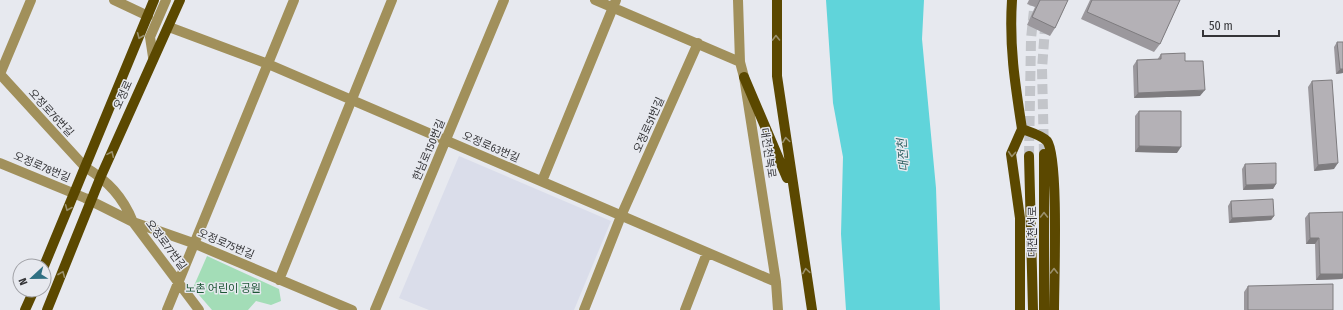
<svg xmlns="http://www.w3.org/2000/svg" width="1343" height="310" font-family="'Fira Sans Condensed','Noto Sans KR',sans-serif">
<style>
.built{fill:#daddea}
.green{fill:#a3ddb7}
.water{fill:#60d4da}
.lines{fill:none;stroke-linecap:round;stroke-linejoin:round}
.major-tunnel{stroke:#c3c5ca;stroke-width:10;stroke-dasharray:10 5;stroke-linecap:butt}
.minor{stroke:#a1905b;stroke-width:10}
.major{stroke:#5b4800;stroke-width:10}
.wall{fill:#9b989d}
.shaded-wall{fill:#7e7c7f}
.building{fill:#b4b1b6;stroke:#7e7c7f}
.oneway{stroke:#9a906c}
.labels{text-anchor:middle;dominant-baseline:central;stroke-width:3;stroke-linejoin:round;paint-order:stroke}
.street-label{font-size:11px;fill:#353538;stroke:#e7e9ef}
.park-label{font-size:11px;fill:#1d5636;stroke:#e7e9ef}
.water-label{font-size:12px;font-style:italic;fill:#2e6062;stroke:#e7e9ef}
</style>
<rect width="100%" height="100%" fill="#e7e9ef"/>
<!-- built -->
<path class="built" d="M459 156 611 221 574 310H429L399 298Z"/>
<!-- green -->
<path class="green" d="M207 256 279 289 281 301 271 305 256 301 248 310H212L193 288Z"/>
<!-- water -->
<path class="water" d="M826 0H924L922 39 936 188 940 310H846L841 234 843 157 833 103Z"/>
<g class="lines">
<!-- major-tunnel -->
<path class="major-tunnel" d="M1044 154 1042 69 1047 0
M1029 156 1031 39 1035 0"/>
<!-- minor -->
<path class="minor" d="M114 0 148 16
M595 0 740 62
M738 0 740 62 744 77 776 282 778 310
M169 27 268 64 776 282
M153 57 150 37 166 0
M0 74 85 167C108 181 123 197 133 222L199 310
M0 74 31 0
M0 163 85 198 133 222 193 243 352 310
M542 181 616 0
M279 280 392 0
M167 310 294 0
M375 310 504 0
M584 310 621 216 698 43
M685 310 707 253"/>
<!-- major -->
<path class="major" d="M777 0V76L812 310
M1012 0C1009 46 1015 84 1022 129
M744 77 787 178
M1029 156 1033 310
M44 266 154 0
M25 310 34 290
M47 310 101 176 180 0
M1020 310V218L1011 154 1022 129C1030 132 1041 135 1047 141 1059 157 1054 283 1054 310
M1044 310V154"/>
</g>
<!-- wall -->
<path class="wall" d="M1029 0H1068L1055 28 1050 36 1027 25 1035 7 1027 4Z
M1090 0H1180L1160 44 1154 52 1081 19Z
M1337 42H1343V73L1336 74 1334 47Z
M1161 54 1185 61 1200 96 1134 98 1133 66 1137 60H1157Z
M1312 81 1334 169 1314 171 1308 87Z
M1139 111 1177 153 1135 152V116Z
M1245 164 1276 184 1273 189 1243 190 1242 169Z
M1231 201 1274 216 1271 220 1229 223 1228 206Z
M1343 212V278L1342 279 1316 280 1315 244H1306L1305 218 1309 213Z
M1248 286 1333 310H1244V292Z"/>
<!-- shaded-wall -->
<path class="shaded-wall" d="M1340 69H1343V73L1336 74Z
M1205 90 1200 96 1134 98 1138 93Z
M1139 146 1181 147 1177 153 1135 152Z
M1338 163 1334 169 1314 171 1318 165Z
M1276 184 1273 189 1243 190 1246 185Z
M1274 216 1271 220 1229 223 1232 218Z
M1310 238H1319L1315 244H1306Z
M1320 274H1343V278L1342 279 1316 280Z"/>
<!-- building -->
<path class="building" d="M1040 0H1068L1055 28 1032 17Z
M1092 0H1180L1160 44 1087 12Z
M1337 42H1343V69H1340Z
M1185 53V61H1203L1205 90 1138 93 1137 60 1161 59V54Z
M1332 80 1338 163 1318 165 1312 81Z
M1139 111H1181V147L1139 146Z
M1276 163V184L1246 185 1245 164Z
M1273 199 1274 216 1232 218 1231 201Z
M1343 212V274H1320L1319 238H1310L1309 213Z
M1333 284V310H1248V286Z"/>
<!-- one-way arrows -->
<defs><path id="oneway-chevron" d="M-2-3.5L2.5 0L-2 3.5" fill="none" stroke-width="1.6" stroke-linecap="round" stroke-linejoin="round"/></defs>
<g class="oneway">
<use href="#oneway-chevron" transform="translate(140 36) rotate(113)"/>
<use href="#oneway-chevron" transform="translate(776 38) rotate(-91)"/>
<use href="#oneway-chevron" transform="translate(786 140) rotate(-98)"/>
<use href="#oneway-chevron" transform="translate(111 154) rotate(-66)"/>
<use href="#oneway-chevron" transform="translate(1012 154) rotate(95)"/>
<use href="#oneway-chevron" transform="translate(68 208) rotate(113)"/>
<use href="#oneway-chevron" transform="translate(1044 215) rotate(-90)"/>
<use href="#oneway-chevron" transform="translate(806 271) rotate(-99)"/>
<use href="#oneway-chevron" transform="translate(1054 271) rotate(-90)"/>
<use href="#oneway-chevron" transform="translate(62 274) rotate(-68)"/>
</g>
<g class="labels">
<!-- street labels -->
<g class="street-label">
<text transform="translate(123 95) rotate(-66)">오정로</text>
<text transform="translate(51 113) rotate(47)">오정로76번길</text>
<text transform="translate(649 125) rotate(-66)">오정로51번길</text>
<text transform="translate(491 147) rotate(23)">오정로63번길</text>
<text transform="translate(429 150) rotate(-67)">한남로150번길</text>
<text transform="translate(768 153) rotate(81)">대전천북로</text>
<text transform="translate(42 167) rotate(23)">오정로78번길</text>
<text transform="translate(1032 232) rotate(-90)">대전천서로</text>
<text transform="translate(226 244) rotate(23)">오정로75번길</text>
<text transform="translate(166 245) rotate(53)">오정로77번길</text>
</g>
<!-- park labels -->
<g class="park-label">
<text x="223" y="288">노촌 어린이 공원</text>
</g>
<!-- water labels -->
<g class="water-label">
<text transform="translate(903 155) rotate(-94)">대전천</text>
</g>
</g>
<!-- north arrow -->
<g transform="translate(32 278) rotate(248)"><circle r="19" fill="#e7e9ef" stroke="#a0a1a6"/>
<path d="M0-3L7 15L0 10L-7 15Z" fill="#2f7083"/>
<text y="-6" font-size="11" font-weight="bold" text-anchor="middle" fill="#353538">N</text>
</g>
<!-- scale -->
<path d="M1203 30v6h76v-6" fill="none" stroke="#353538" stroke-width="2"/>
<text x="1209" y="30" font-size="12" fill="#353538" stroke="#e7e9ef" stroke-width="3" paint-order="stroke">50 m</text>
</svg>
